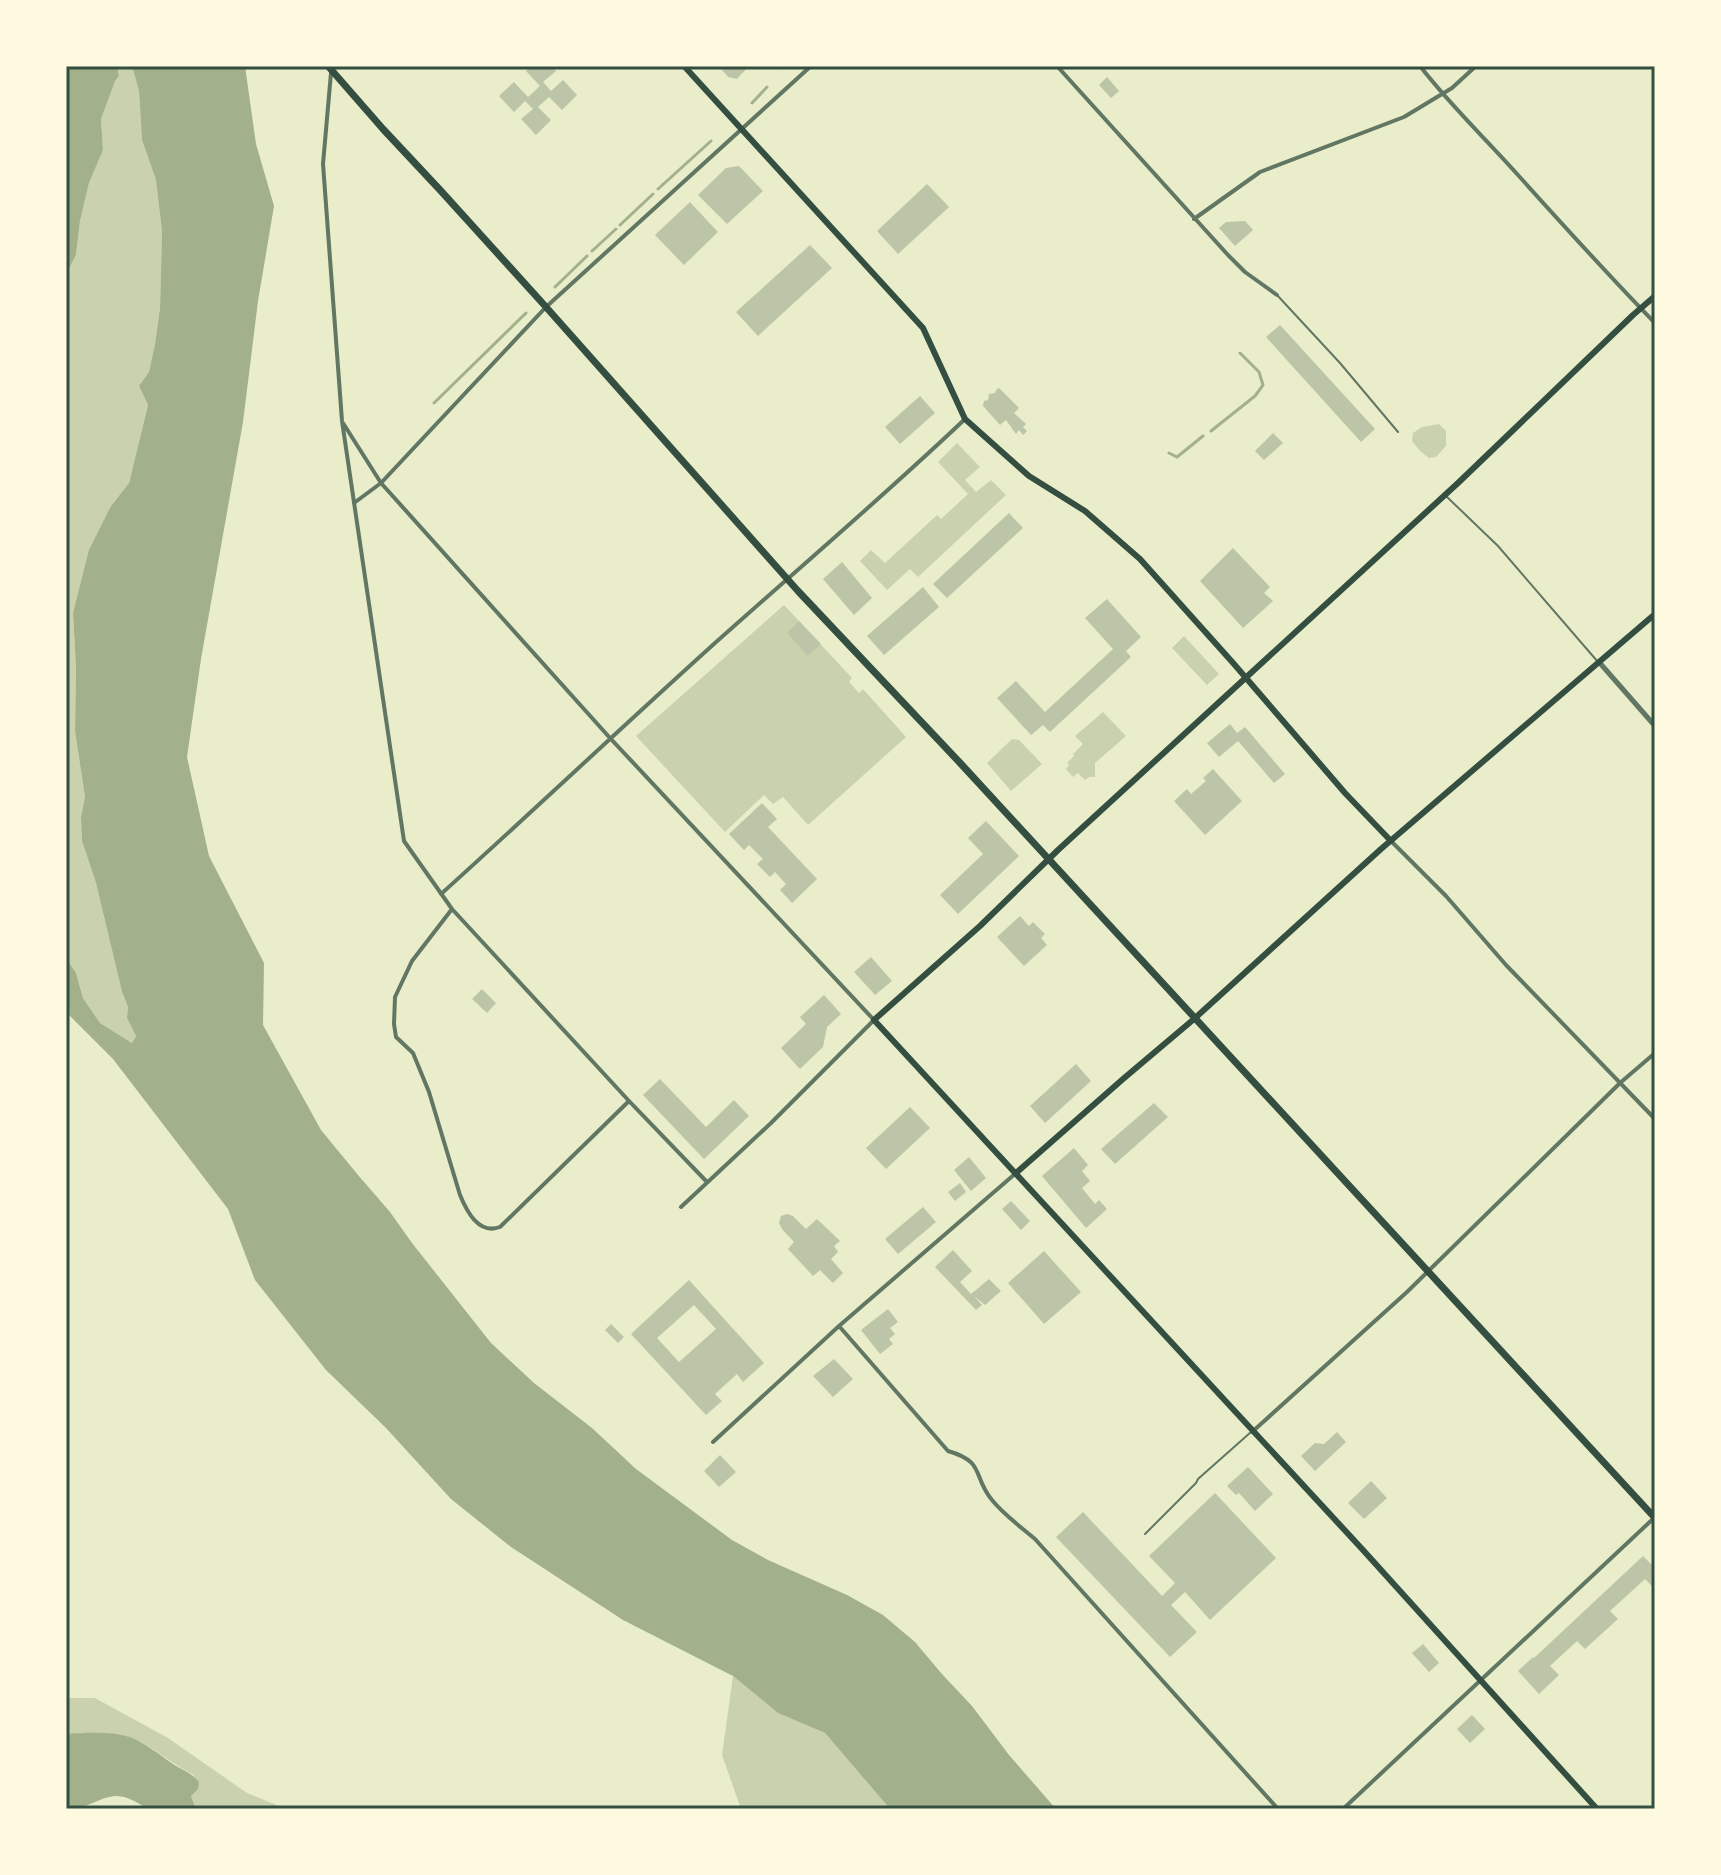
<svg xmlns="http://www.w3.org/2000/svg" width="1721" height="1875" font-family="'Noto Sans',sans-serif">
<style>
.green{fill:#cad2ad}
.water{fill:#a3b18a}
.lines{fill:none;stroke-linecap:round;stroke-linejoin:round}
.stream{stroke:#a3b18a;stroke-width:3}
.building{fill:#bcc5a7;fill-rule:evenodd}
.service{stroke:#617663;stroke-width:2}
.minor{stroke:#617663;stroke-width:4}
.tertiary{stroke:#617663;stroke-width:5}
.secondary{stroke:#344e41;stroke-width:6}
.primary{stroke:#344e41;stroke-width:7}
.neatline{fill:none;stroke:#344e41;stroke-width:3}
</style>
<rect width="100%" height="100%" fill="#e9edc9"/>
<!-- green -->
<path class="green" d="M117 66H132L139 91 142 140 156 180 162 232 160 308 155 344 149 372 139 386 148 405 129 483 111 506 73 613 76 669 75 731 85 797 81 817 82 841 96 883 122 992 128 1007 127 1018 136 1036 132 1043 100 1023 83 998 76 973 66 958V274L76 255 80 221 89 183 103 150 101 119 115 80 119 76Z
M1439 424 1446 431V446L1436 457 1429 458 1420 451 1412 441 1413 433 1422 427Z
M957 443 980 467 965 480 976 492 991 480 1006 495 918 577 910 569 887 590 860 561 871 550 885 563 937 515 941 519 968 494 938 462Z
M784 605 852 678 849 682 859 693 863 689 906 737 808 825 783 797 773 804 764 795 725 832 636 736Z
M1184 636 1219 674 1207 685 1172 648Z
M1103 712 1126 736 1095 763V777H1089L1085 780 1078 773 1073 777 1066 769 1069 765 1067 763 1074 756 1073 754 1083 744 1075 736Z
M1012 739 1019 740 1042 764 1011 791 987 763Z
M733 1676 778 1713 825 1733 890 1809H741L722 1755Z
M66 1698H95L168 1738 247 1793 286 1809H196L191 1796 194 1775C171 1764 152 1745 129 1737 109 1731 86 1734 66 1734Z"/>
<!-- water -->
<path class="water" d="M66 66H117L119 76 115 81 101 119 103 150 89 183 80 221 76 255 66 274Z
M132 66H245L256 144 274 206 258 301 243 422 201 659 187 757 209 856 264 963 263 1025 321 1130 358 1175 390 1212 412 1243 491 1343 534 1383 592 1428 636 1469 732 1540 768 1560 847 1595 883 1615 915 1642 941 1673 972 1706 1009 1755 1056 1809H890L825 1733 778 1713 733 1676 623 1620 511 1547 451 1499 386 1428 326 1370 255 1280 228 1209 113 1059 67 1013 66 958 76 973 83 998 100 1023 132 1043 136 1036 127 1018 128 1007 122 992 96 883 82 841 81 817 85 797 75 731 76 669 73 613 89 550 111 506 129 483 148 405 139 386 149 372 155 344 160 308 162 232 156 180 142 140 139 91Z
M66 1734C86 1733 110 1731 130 1737 145 1743 160 1755 173 1764 182 1770 192 1773 199 1782L198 1789 191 1796 196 1809C184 1809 163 1812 151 1809 138 1805 129 1795 115 1796 96 1798 86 1811 66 1807Z"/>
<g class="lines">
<!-- stream -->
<path class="stream" d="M783 68 786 66
M752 103 767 87
M658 189 711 141
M620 225 653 194
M592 251 616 229
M555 287 587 256
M434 403 526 313
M1211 431 1255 396 1263 385 1259 372 1240 353
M1169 453 1177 457 1203 436"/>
</g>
<!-- building -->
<path class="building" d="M531 66H551L556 71 543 82 551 91 563 80 577 95 562 110 549 97 538 107 551 120 536 135 521 119 533 109 525 101 514 112 499 96 514 82 528 97 540 86 526 71Z
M719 66H749L737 79 728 77Z
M1107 77 1119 91 1111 98 1099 85Z
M739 166 763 191 727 224 698 195 726 168Z
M927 184 949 207 898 254 877 231Z
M690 202 718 232 684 265 655 235Z
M1245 221 1253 230 1235 246 1219 228 1226 222Z
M810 245 832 268 758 336 736 312Z
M1280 325 1375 429 1361 442 1266 337Z
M999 388 1019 408 1014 413 1026 424 1023 427 1027 431 1023 435 1019 430 1016 434 1006 420 1000 425 983 406 984 401 988 400 989 394 995 393 997 389Z
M920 396 935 413 900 444 885 427Z
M1273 433 1283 443 1264 460 1255 451Z
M1009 513 1023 528 947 598 933 584Z
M1233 548 1270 587 1264 593 1273 601 1243 628 1200 581Z
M842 562 872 598 854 615 823 579Z
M923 587 939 607 884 655 867 636Z
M1107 599 1141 637 1126 651 1131 657 1050 732 1043 725 1031 735 997 698 1016 681 1045 712 1113 649 1085 618Z
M799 621 821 644 808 656 787 633Z
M1230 724 1237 733 1245 727 1285 774 1274 783 1238 741 1219 757 1207 743Z
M1213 769 1242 801 1205 835 1174 801 1187 789 1191 794 1206 781 1203 778Z
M762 803 777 819 768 827 817 879 792 903 780 890 786 884 775 872 770 877 757 864 763 859 749 845 744 850 729 834Z
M986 821 1019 856 958 914 940 895 983 854 968 838Z
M1020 916 1029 926 1033 922 1045 934 1041 938 1047 945 1024 966 997 937Z
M871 957 892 981 875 995 854 972Z
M482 989 496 1003 487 1013 472 999Z
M824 995 841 1014 827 1027 823 1047 800 1069 781 1048 806 1024 800 1017Z
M1076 1064 1091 1081 1045 1123 1030 1106Z
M660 1079 706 1127 734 1100 749 1116 704 1159 643 1095Z
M1154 1103 1168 1117 1115 1164 1101 1149Z
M910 1107 930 1128 886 1169 866 1148Z
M1074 1148 1088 1165 1082 1171 1090 1181 1082 1188 1095 1204 1099 1200 1107 1209 1086 1228 1042 1176Z
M969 1157 986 1178 971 1191 954 1170Z
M960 1183 966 1192 955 1201 948 1192Z
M1011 1201 1030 1221 1021 1230 1002 1209Z
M923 1207 936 1222 898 1254 885 1239Z
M787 1214 793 1216 806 1229 817 1219 840 1241 834 1246 838 1252 831 1259 843 1273 833 1283 820 1270 813 1276 788 1249 794 1242 782 1229 779 1223 781 1216Z
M953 1250 972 1271 960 1282 971 1294 989 1279 1001 1291 985 1305 974 1296 982 1305 976 1310 935 1267Z
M1044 1251 1081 1292 1044 1324 1008 1283Z
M689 1280 764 1363 743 1382 737 1374 715 1394 722 1401 706 1415 631 1334ZM694 1305 716 1329 679 1362 657 1338Z
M888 1309 898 1322 890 1328 895 1334 889 1339 893 1344 880 1354 861 1330Z
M611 1324 624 1337 618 1343 605 1330Z
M834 1359 853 1379 833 1397 813 1376Z
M1337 1432 1346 1442 1315 1471 1301 1456 1315 1443 1324 1444Z
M720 1455 736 1472 719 1487 704 1471Z
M1248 1467 1273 1494 1255 1511 1239 1493 1236 1495 1227 1486Z
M1371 1481 1387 1498 1364 1519 1348 1503Z
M1215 1493 1276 1558 1210 1620 1185 1592 1171 1605 1197 1632 1170 1657 1056 1537 1083 1512 1162 1596 1175 1583 1149 1556Z
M1643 1556 1655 1568V1583L1652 1586 1645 1579 1610 1611 1618 1619 1585 1649 1577 1641 1550 1666 1559 1675 1539 1694 1518 1671 1533 1657 1534 1658Z
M1423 1644 1439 1663 1429 1672 1412 1653Z
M1472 1715 1485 1729 1470 1743 1457 1729Z"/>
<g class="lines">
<!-- service -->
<path class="service" d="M1277 295 1340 363 1398 432
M1446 496 1498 546 1598 662
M1145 1534 1196 1483 1198 1479 1251 1432"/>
<!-- minor -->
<path class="minor" d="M1057 66 1228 255 1245 272 1277 295
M1420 66C1450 105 1485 138 1518 175 1563 225 1608 275 1655 323
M331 73 323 164 342 421 404 841 452 909 629 1101 707 1182
M1194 219 1260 172 1404 117 1452 88 1476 66
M343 423 381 483 610 738 874 1020 771 1123 681 1207
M354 503 381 483 546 307 811 66
M1391 841 1446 896 1506 965 1655 1119
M441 894C533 811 623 726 715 643 799 568 884 496 965 419
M452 909 412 961 395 997 394 1024 396 1037 413 1053 429 1092 460 1195C467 1212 479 1235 500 1227L629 1101
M839 1326 948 1451C986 1462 972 1476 992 1500 1004 1515 1021 1527 1035 1539L1278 1809
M1252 1432 1407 1292 1620 1083 1655 1053
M713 1442 839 1326 1016 1173
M1343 1809 1654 1518"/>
<!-- tertiary -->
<path class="tertiary" d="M1599 662 1655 726"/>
<!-- secondary -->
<path class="secondary" d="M684 66 923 328 965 419 1029 476 1085 511 1140 559 1234 664 1345 793 1391 841
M1016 1173 1123 1079 1194 1019 1381 849 1655 614
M1597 1809 1363 1550 874 1020 980 926 1058 850 1458 483 1633 315 1655 296"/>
<!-- primary -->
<path class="primary" d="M328 66 383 129 441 191 546 307 798 591 962 765 1655 1518"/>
</g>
<!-- border -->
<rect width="1721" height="1875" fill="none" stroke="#fefae0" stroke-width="136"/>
<rect x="68" y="68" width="1585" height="1739" class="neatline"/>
</svg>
